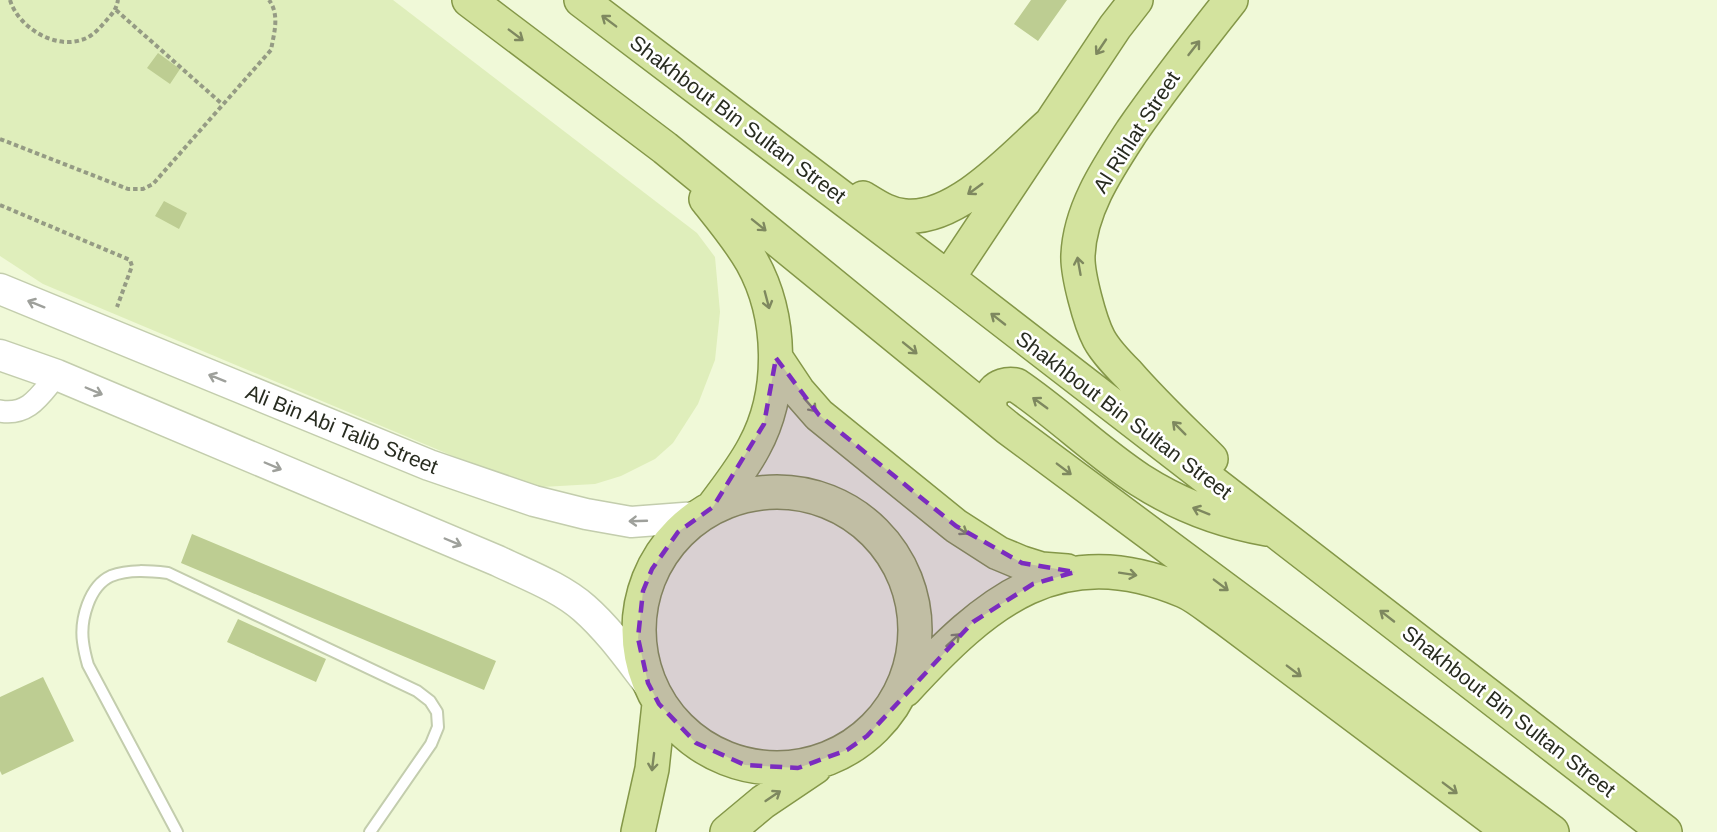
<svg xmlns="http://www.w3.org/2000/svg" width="1717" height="832" font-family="Arial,sans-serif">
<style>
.green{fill:#dfeebb}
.building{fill:#bdcd92}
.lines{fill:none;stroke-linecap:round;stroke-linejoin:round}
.lane-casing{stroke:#c3cdad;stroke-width:14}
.street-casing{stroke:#c3cdad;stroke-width:24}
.secondary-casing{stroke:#c3cdad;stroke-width:33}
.primary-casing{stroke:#849748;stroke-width:36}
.path{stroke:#959b84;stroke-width:4;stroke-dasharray:4.5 3;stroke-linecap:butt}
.lane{stroke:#fff;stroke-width:10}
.street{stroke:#fff;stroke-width:21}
.secondary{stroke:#fff;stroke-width:30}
.primary{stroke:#d3e39e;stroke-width:33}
.oneway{stroke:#7e885f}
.oneway2{stroke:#9ea09b}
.marked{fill:#7b2cbf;fill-opacity:0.2;stroke:#7b2cbf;stroke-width:4.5;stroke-dasharray:12 8;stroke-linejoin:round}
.labels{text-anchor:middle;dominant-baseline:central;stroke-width:5;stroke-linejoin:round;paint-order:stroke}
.street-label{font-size:21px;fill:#282c20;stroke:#fff}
</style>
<rect width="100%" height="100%" fill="#f0f9d8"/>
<!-- green -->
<path class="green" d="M0 0H393L697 233 715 257 720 312 715 360 698 404 673 443 655 459 621 476 595 484 542 487 510 480 43 284 0 256Z"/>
<!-- building -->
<path class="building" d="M1031 0H1067L1038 41 1014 24Z
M158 53 180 69 170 84 147 68Z
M164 201 187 213 179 229 155 216Z
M192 534 496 661 484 690 181 563Z
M238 619 326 659 316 682 227 642Z
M43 677 74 741 2 775 0 771V697Z"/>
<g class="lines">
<defs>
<path id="lane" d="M177 832 88 665C86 658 84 650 83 642 80 620 89 586 111 576 129 569 150 571 168 573L417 691 430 701 437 712 438 727 431 744 370 832"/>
<path id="street" d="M0 411C29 416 40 395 57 375"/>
<path id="secondary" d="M0 289 429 465 534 501 586 514 631 522 697 517
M0 355 57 375 498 561C527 575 560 587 584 608 609 630 628 657 648 683"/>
<path id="primary" d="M469 0 665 148 1008 428 1552 832
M581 0 948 278 1665 832
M863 198C876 206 889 215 905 216 957 221 1014 156 1050 124
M706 199C722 219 739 239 752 262 782 316 784 392 754 447 743 468 727 488 713 507
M948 278 1115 27 1136 0
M776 358 798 391 819 415 956 526 998 553 1022 563 1041 569 1067 571
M992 414C985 396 996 382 1016 385 1059 414 1096 451 1140 480 1179 505 1221 521 1267 529
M1211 459C1183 431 1154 404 1128 374 1118 364 1106 352 1099 339 1090 322 1077 274 1078 255 1080 209 1108 168 1132 131 1163 86 1197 43 1231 0
M639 630a138 138 0 1 1 276 0a138 138 0 1 1-276 0Z
M905 690C986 602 1059 538 1184 591 1198 597 1212 610 1226 619L1510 832
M638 832 652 769 659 704
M727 832 763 802 815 767"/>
</defs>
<!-- lane casing -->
<use href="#lane" class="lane-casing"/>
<!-- street casing -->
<use href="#street" class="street-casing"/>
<!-- secondary casing -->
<use href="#secondary" class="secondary-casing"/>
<!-- primary casing -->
<use href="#primary" class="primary-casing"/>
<!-- path -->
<path class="path" d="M10 0C18 27 54 49 81 40 90 38 98 30 104 23 111 15 116 11 118 0
M116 10 222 104
M0 139 128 189H143L153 184 271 50C274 33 280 15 269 0
M0 205 130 260 132 266 117 307"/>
<!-- lane -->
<use href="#lane" class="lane"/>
<!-- street -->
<use href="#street" class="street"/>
<!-- secondary -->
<use href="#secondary" class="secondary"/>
<!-- primary -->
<use href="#primary" class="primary"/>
</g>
<!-- one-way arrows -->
<defs><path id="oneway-shaft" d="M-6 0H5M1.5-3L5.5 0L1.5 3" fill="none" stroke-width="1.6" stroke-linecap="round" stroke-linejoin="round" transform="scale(1.5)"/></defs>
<g class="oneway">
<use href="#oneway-shaft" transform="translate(609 21) rotate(-143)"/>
<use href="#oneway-shaft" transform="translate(516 35) rotate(37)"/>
<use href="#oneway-shaft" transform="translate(1101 47) rotate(124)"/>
<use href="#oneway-shaft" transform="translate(1194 48) rotate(-52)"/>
<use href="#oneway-shaft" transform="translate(975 189) rotate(144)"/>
<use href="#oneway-shaft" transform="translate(759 225) rotate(39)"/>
<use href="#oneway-shaft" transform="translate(1079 266) rotate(-100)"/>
<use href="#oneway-shaft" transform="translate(767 300) rotate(75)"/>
<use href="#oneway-shaft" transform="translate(998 319) rotate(-142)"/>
<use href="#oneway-shaft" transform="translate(910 348) rotate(39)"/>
<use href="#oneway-shaft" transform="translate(1040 403) rotate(-144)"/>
<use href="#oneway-shaft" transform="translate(810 405) rotate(48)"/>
<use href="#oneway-shaft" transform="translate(1179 428) rotate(-135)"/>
<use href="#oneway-shaft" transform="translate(1064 469) rotate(37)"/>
<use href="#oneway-shaft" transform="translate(1201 511) rotate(-158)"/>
<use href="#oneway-shaft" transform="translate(960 529) rotate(34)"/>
<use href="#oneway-shaft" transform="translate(1128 574) rotate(9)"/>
<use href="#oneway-shaft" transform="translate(1221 585) rotate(37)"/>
<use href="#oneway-shaft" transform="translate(1387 616) rotate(-142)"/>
<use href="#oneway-shaft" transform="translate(953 640) rotate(-42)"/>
<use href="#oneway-shaft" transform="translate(1294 671) rotate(37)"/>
<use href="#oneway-shaft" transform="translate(653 762) rotate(97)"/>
<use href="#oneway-shaft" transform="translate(1450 788) rotate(37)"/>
<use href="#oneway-shaft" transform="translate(773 796) rotate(-34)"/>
</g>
<g class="oneway2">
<use href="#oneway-shaft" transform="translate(36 304) rotate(-158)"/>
<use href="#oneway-shaft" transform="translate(217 378) rotate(-158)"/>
<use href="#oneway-shaft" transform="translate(94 391) rotate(23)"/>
<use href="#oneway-shaft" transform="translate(273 466) rotate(23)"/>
<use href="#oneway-shaft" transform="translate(638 521) rotate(178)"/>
<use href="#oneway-shaft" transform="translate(453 542) rotate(23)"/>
</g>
<!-- marked area -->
<path class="marked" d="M776 358 819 415 956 526 1022 563 1075 572 1033 584 973 622 867 736 847 750 798 768 745 765 696 743 659 704 648 683 638 638 643 591 652 569 678 532 713 507 764 424Z"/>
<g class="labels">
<!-- street labels -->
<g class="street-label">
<text transform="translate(738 119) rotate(37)">Shakhbout Bin Sultan Street</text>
<text transform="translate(1136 132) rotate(-57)">Al Rihlat Street</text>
<text transform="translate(1124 415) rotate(37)">Shakhbout Bin Sultan Street</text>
<text transform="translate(342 429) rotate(22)">Ali Bin Abi Talib Street</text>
<text transform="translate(1509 711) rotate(38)">Shakhbout Bin Sultan Street</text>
</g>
</g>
</svg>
